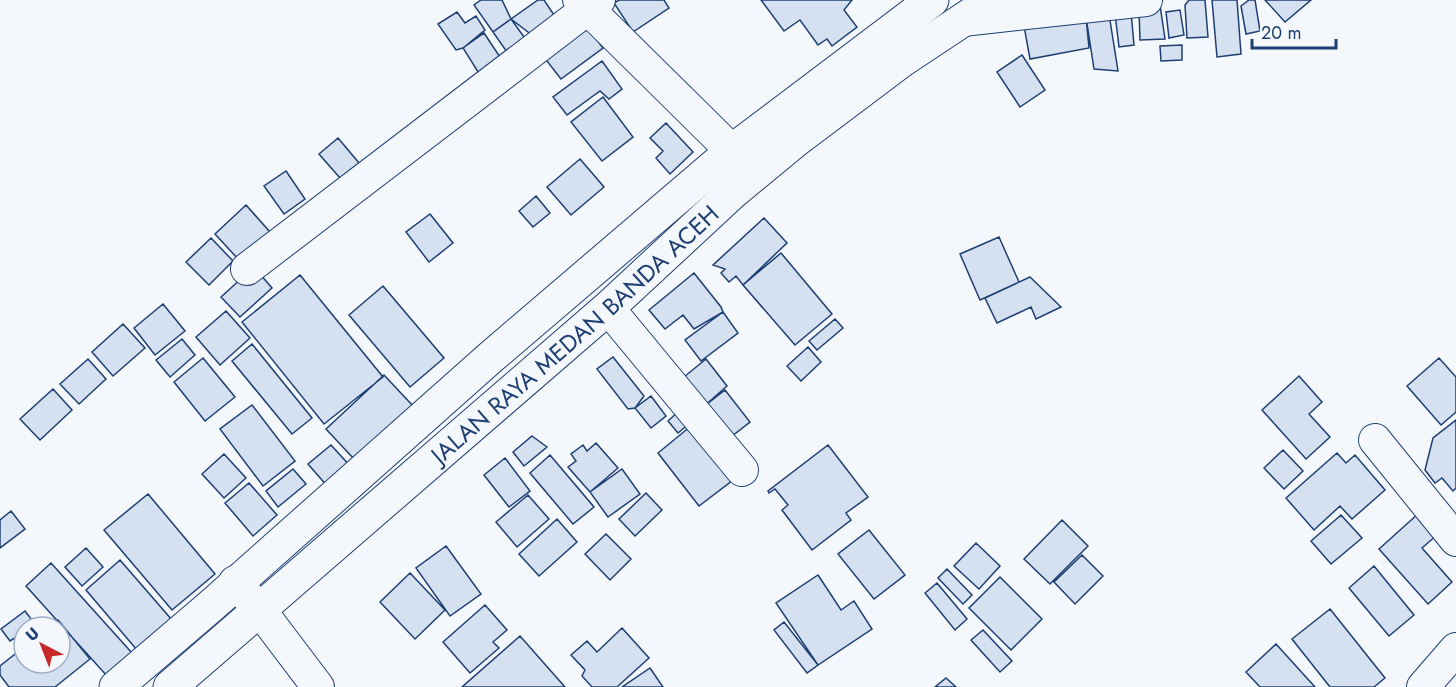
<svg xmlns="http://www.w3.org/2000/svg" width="1456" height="687" font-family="Jost,sans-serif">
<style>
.building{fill:#d5e0f0;stroke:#1d3f73;stroke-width:1.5}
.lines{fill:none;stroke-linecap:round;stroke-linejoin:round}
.minor-casing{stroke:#1d3f73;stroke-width:34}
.highway-casing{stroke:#1d3f73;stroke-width:35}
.minor{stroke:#f4f7fb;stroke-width:32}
.highway{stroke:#f4f7fb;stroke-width:33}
.labels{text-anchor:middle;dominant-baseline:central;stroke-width:4.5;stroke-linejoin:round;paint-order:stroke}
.street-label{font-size:24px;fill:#1d3f73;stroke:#f4f7fb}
</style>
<rect width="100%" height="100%" fill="#f4f7fb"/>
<!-- building -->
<path class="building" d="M481 0H502L511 19 493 32 474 5Z
M538 0H544L556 18 532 35 511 19Z
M619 0H664L669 8 633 32 614 3Z
M761 0H852L844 10 857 27 832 46 827 39 818 45 800 20 784 31Z
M1189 0H1205L1208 37 1187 38 1185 5Z
M1212 0H1237L1241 54 1217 57Z
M1249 0H1255L1260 31 1246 34 1241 6Z
M1265 0H1311L1285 22Z
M1160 5 1165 39 1140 40 1139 10Z
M1180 10 1184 35 1169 38 1166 12Z
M457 12 465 23 476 16 485 30 463 48 456 50 438 24Z
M1131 12 1134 45 1119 47 1115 14Z
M1109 14 1118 71 1094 69 1086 17Z
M1086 17 1089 48 1030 59 1024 26Z
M511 19 527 41 509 55 493 32Z
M585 24 603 48 561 79 543 56Z
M484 33 502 60 480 75 463 48Z
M1182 45V60L1161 61 1160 46Z
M1022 55 1045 90 1020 107 997 72Z
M602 61 622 89 609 99 600 91 567 115 553 97Z
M603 97 633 137 602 161 571 122Z
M666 123 693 152 670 174 656 158 663 151 650 138Z
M338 138 359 163 340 178 319 154Z
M580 159 604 187 571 215 547 187Z
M286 171 305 199 284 214 264 186Z
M536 196 550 213 533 227 519 211Z
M246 205 270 232 239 260 215 234Z
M430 214 453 243 429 262 406 232Z
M764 218 787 243 743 285 736 276 729 282 721 273 725 269 713 265Z
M999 237 1019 282 980 300 960 254Z
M211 238 233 261 209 285 186 262Z
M781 253 832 314 795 345 743 285Z
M254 267 272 288 240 317 221 297Z
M694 273 721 307 723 312 694 329 683 315 665 329 649 310Z
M300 275 383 377 324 424 242 322Z
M1030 277 1061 307 1036 319 1031 307 997 323 985 298Z
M383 286 444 358 410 387 349 315Z
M163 304 185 331 155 355 134 328Z
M226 311 250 338 220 365 196 337Z
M723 312 738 333 701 361 685 340Z
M835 319 843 328 817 350 809 341Z
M123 324 145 348 113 376 92 352Z
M182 339 195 355 170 377 156 360Z
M252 344 312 418 292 434 232 361Z
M808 347 821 362 801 381 787 366Z
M613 357 644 396 635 408 628 409 597 369Z
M203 358 235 397 205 421 174 382Z
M1439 358 1456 377V412L1441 425 1407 386Z
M88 359 106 379 79 404 60 384Z
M706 359 727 386 702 408 679 381Z
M384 375 413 406 354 459 326 429Z
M1299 376 1322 402 1309 414 1330 437 1306 459 1262 410Z
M53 389 72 410 40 440 20 419Z
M725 390 750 422 727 440 702 408Z
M651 396 666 416 651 428 635 408Z
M252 405 295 461 263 486 220 429Z
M679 411 690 423 678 433 668 421Z
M1456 420V488L1453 491 1442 478 1435 483 1425 470 1433 438Z
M691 426 733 480 699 506 658 453Z
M532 436 547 447 524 466 513 452Z
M596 443 618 468 590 492 568 467 576 461 571 454 583 445 587 451Z
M331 445 351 467 328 487 308 464Z
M828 445 868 497 846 513 851 520 812 550 782 510 788 505 775 489 769 493 768 491Z
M1283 450 1303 471 1284 489 1264 468Z
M1337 453 1346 463 1355 455 1385 490 1352 519 1340 506 1314 530 1286 498Z
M224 454 246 478 224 498 202 474Z
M550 455 594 507 573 524 530 473Z
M505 458 530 491 509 507 484 475Z
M293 469 306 484 278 507 266 491Z
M622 469 640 494 608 517 590 492Z
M249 483 277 515 253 536 225 503Z
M646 493 662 510 635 536 619 519Z
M148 494 215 574 172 610 104 530Z
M528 495 549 519 517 547 496 522Z
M11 511 25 529 0 548V520Z
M1419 513 1438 534 1422 548 1452 582 1428 604 1379 549Z
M1341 515 1362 538 1331 564 1311 541Z
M557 519 577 542 539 576 519 554Z
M1062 520 1088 546 1050 584 1024 559Z
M869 530 905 575 874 599 838 554Z
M606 534 631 559 610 580 585 554Z
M976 543 1000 566 979 589 954 566Z
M446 546 481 594 450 616 416 568Z
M86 548 103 567 82 586 65 567Z
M1082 555 1103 576 1075 604 1054 582Z
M120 560 172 620 137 650 86 590Z
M51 563 132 653 107 676 26 586Z
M1374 566 1414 615 1389 636 1349 588Z
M947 569 972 595 963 604 938 578Z
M410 573 445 610 415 639 380 602Z
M818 575 841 610 854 601 872 629 818 665 776 603Z
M1000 577 1042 619 1011 650 969 608Z
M937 583 967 619 955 630 925 593Z
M485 605 507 630 493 642 499 648 470 673 443 642Z
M1330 609 1385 678 1374 687H1330L1292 639Z
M25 611 35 624 31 627H24V632L10 641 1 629Z
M58 620 90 659 55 687H9L0 675V666L24 647V663H60V627H49Z
M784 622 818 665 807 673 774 630Z
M622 628 649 658 617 687H592L582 676 585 670 571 655 587 641 597 652Z
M983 630 1012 661 1000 672 971 640Z
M520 636 565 687H462Z
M1276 644 1315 687H1260L1246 672Z
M650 668 663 687H622Z
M946 678 956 687H935Z"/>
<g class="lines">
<defs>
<path id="minor" d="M579 0 732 151
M963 20 1146 0
M247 269 599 0
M608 308 742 470
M1375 440 1456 540
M235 582 259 609 318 687
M1423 687 1456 649"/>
<g id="highway">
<path d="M116 687 212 605 491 357 732 151 932 0"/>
<path id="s1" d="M170 687 608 308 733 192 796 140 901 61 993 0"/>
</g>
</defs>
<!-- minor casing -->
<use href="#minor" class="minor-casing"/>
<!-- highway casing -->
<use href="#highway" class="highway-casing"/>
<!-- minor -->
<use href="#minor" class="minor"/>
<!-- highway -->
<use href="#highway" class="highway"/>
</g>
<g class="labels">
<!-- street labels -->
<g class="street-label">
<text stroke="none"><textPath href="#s1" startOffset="537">JALAN RAYA MEDAN BANDA ACEH</textPath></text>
</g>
</g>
<!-- north arrow -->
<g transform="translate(42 645) rotate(318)"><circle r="28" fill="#f4f7fb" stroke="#9eadc5" stroke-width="1.5"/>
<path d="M0-4.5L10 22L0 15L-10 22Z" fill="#c62828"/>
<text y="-9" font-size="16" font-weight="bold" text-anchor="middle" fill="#1d3f73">U</text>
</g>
<!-- scale -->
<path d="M1252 39v9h84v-9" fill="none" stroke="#1d3f73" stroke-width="3"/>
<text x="1261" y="39" font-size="18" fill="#1d3f73" stroke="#f4f7fb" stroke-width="4.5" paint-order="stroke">20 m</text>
</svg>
